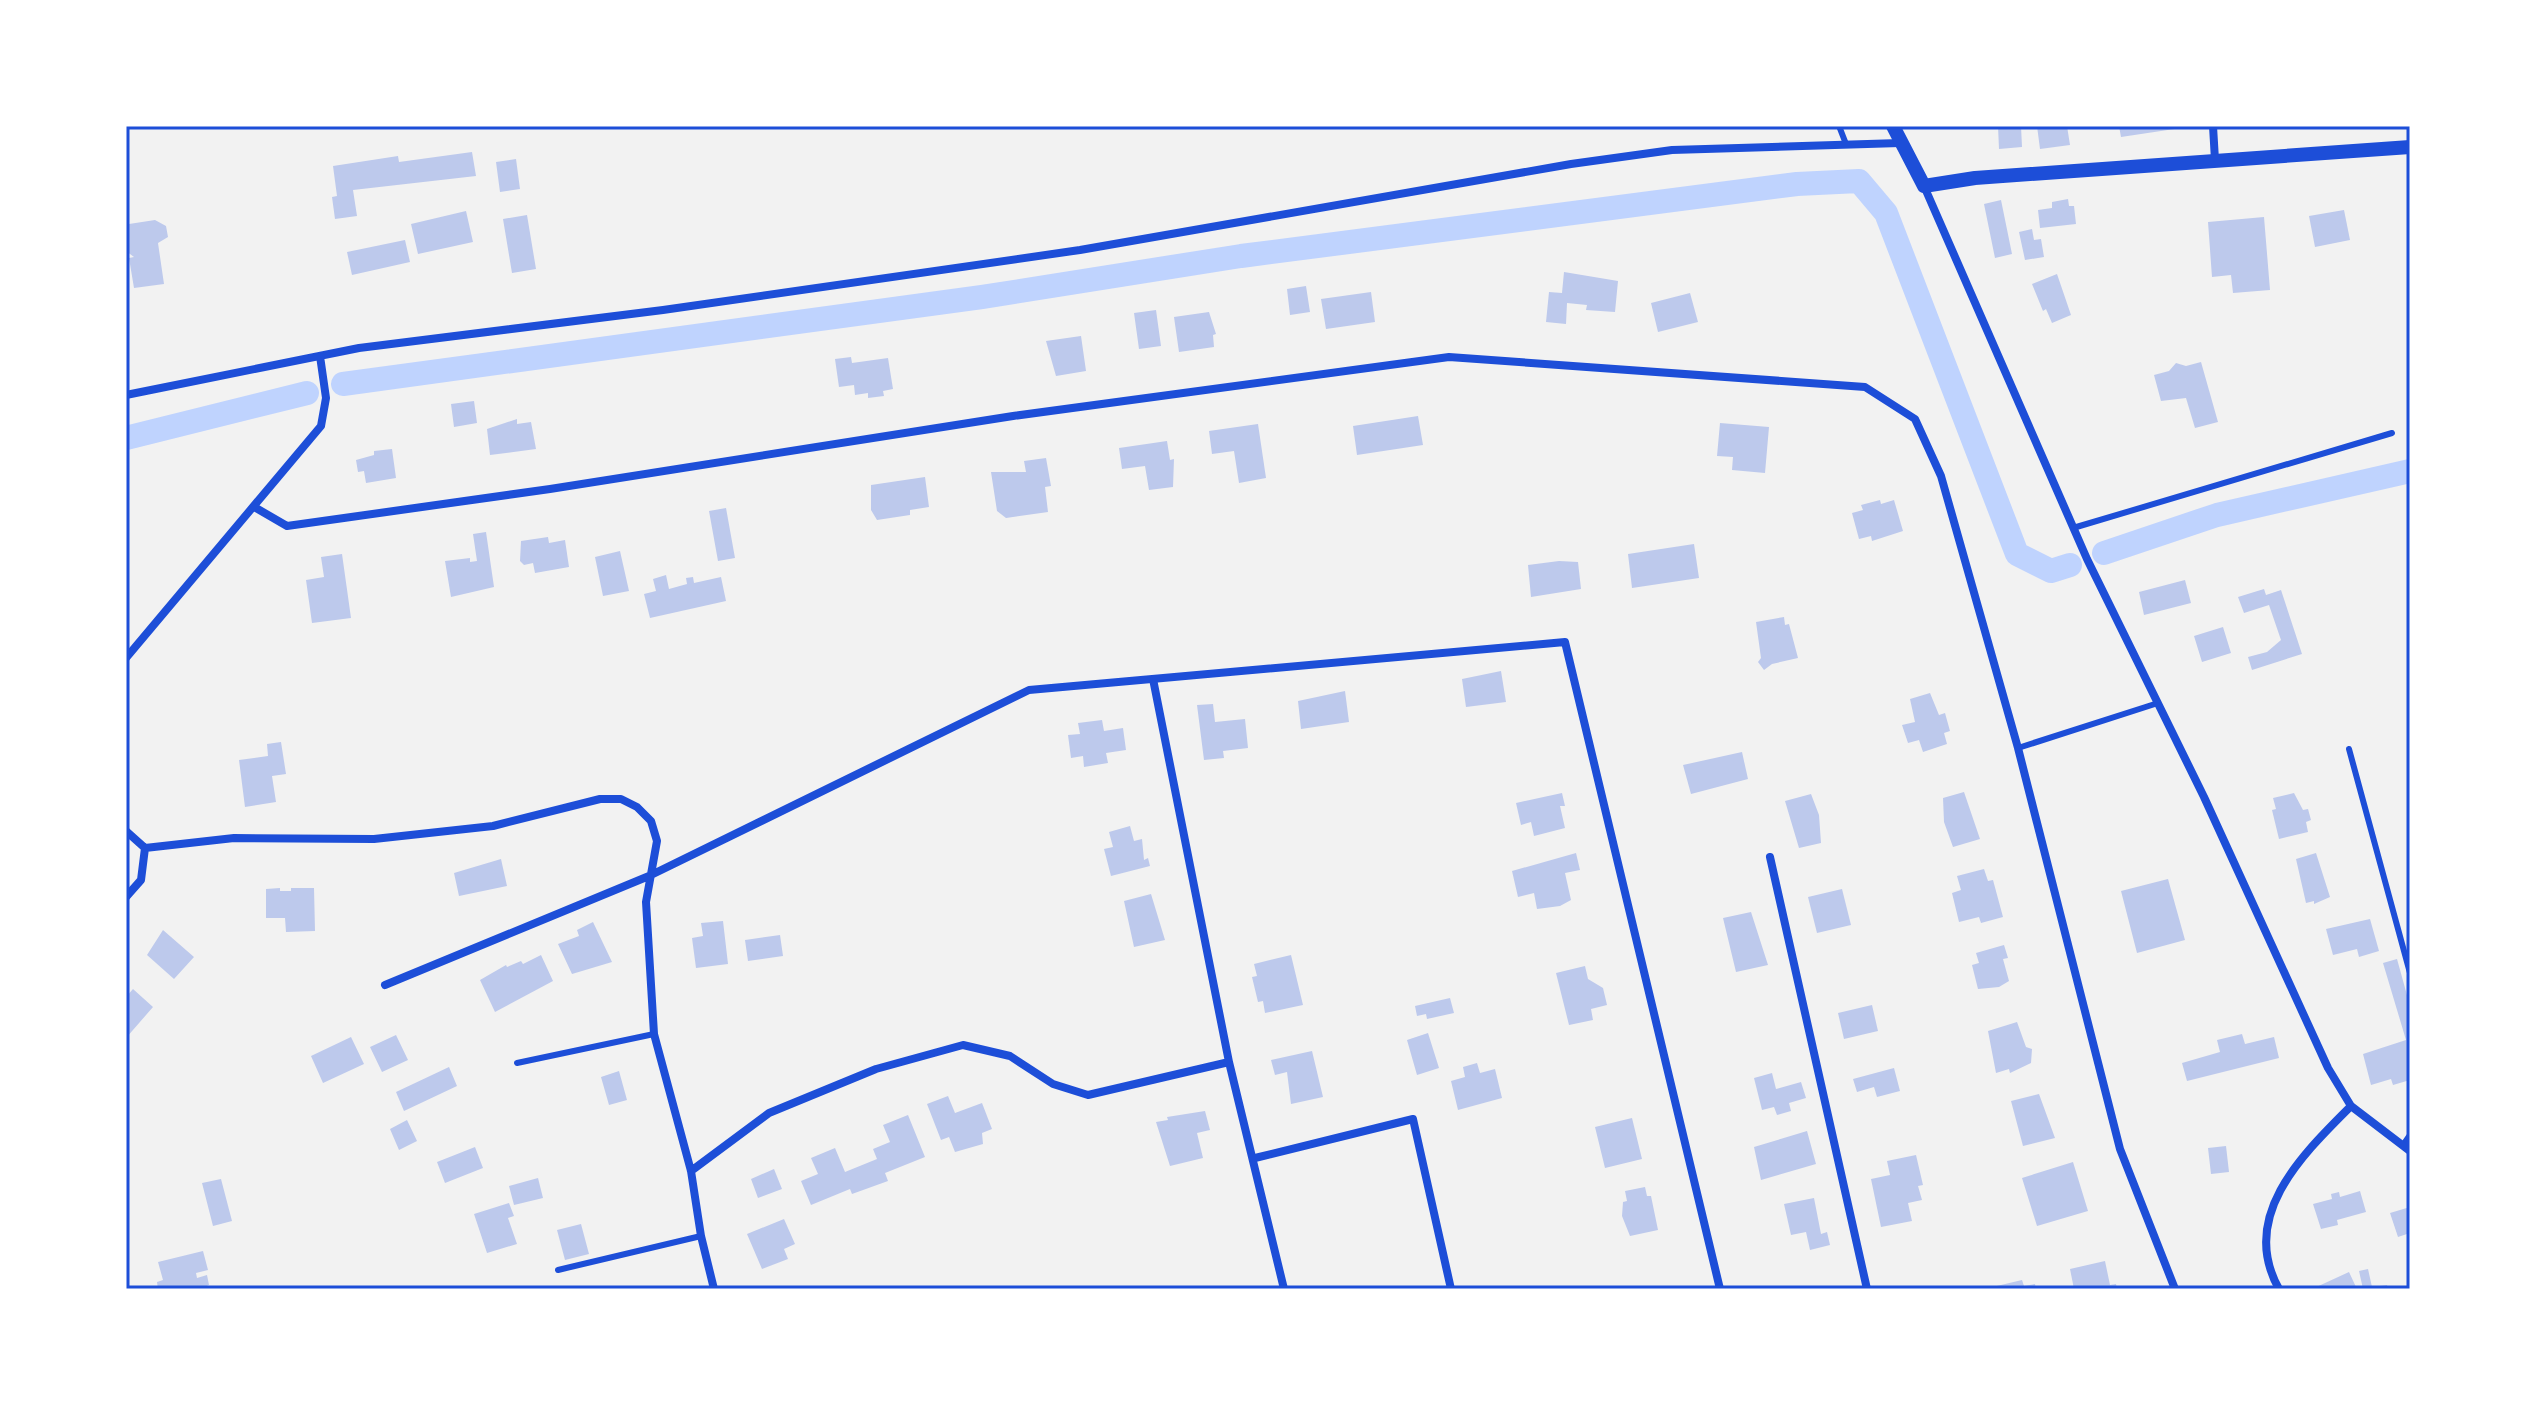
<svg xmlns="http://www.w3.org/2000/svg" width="2536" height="1415" font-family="'Fira Sans Condensed',sans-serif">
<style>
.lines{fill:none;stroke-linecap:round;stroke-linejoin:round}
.canal{stroke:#bfd3fe;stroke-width:24}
.building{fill:#bdc9ec}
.service{stroke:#1d4ed8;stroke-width:6}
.minor{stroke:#1d4ed8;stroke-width:8}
.tertiary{stroke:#1d4ed8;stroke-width:14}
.neatline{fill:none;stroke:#1d4ed8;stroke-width:3}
</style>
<rect width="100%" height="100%" fill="#f2f2f2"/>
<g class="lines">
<!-- canal -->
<path class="canal" d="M343 384 982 297 1241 256 1797 184 1859 181 1886 213 2017 554 2051 571 2070 565
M126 438 307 393
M2104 553 2217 515 2410 471"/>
</g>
<!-- building -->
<path class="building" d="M1998 126H2021L2022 147 1999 149Z
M2037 126H2067L2070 145 2040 149Z
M2119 126H2181V128L2121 137Z
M472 152 476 176 353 190 357 216 335 219 332 197 337 196 333 166 398 156 399 162Z
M516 159 520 189 500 192 496 162Z
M2068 199 2069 206H2074L2076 224 2040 228 2038 210 2052 208V202Z
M2001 200 2012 254 1995 258 1984 204Z
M2344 210 2350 240 2315 247 2309 216Z
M466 211 473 242 418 254 411 224Z
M527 215 536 269 512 273 503 219Z
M2264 217 2270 290 2233 293 2231 275 2212 277 2208 222Z
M155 220 166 226 168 237 158 243 164 284 134 288 129 258 134 257 126 251V228L129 224Z
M2032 229 2034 240 2041 239 2044 257 2025 260 2019 232Z
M405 240 410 262 352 275 347 252Z
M1564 272 1618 281 1615 312 1586 310 1587 305 1567 303 1566 324 1546 322 1549 292 1562 293Z
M2057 274 2071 315 2052 323 2046 309 2043 311 2032 284Z
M1306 286 1310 312 1290 315 1287 289Z
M1371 292 1375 322 1326 329 1321 299Z
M1690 293 1698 322 1658 332 1651 303Z
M1156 310 1161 346 1139 349 1134 313Z
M1209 312 1216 334 1213 335 1214 347 1179 352 1174 317Z
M1081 336 1086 371 1056 376 1046 341Z
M851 357 852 363 888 358 893 389 883 391 884 396 868 398V393L855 395 854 385 839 387 835 359Z
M2201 362 2218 422 2195 428 2186 398 2161 401 2154 375 2169 371 2176 363 2186 366Z
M474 401 477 423 454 427 451 404Z
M1418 416 1423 445 1357 455 1353 426Z
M517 419V424L531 422 536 449 490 455 487 429Z
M1720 423 1769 427 1765 473 1732 470 1733 457 1717 456Z
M1258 424 1266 478 1239 483 1234 451 1212 454 1209 431Z
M1167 441 1170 460 1174 459 1173 487 1149 490 1145 466 1122 469 1119 448Z
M392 449 396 478 366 483 364 471 358 472 356 460 374 455V451Z
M1046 458 1051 486 1045 487 1048 512 1006 518 997 511 991 472H1026L1024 461Z
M925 477 929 507 910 510V515L877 520 871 510V485Z
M1880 500 1881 504 1894 500 1903 531 1872 541 1871 536 1859 539 1852 513 1863 510 1861 505Z
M726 508 735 558 718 561 709 511Z
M486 532 494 587 451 597 445 561 470 558V562L477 561 473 534Z
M548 537 549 543 565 540 569 567 535 573 533 563 524 565 520 561 521 541Z
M1694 544 1699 578 1632 588 1628 554Z
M620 551 629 591 603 596 595 557Z
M342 554 351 618 312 623 306 580 324 577 321 557Z
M1559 561 1578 562 1581 589 1531 597 1528 565Z
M666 575 669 589 687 584 686 578 693 577 694 583 721 577 726 601 650 618 644 594 656 591 653 579Z
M2185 580 2191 603 2144 615 2139 592Z
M2264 589 2266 595 2281 590 2302 654 2252 670 2248 657 2267 652 2281 640 2269 605 2244 613 2238 597Z
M1784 617 1785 625 1789 624 1798 658 1772 664 1764 670 1758 662 1761 658 1756 622Z
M2223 627 2231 653 2202 662 2194 636Z
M1501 671 1506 702 1466 707 1462 679Z
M1345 691 1349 722 1301 729 1298 701Z
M1930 693 1939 715 1945 713 1950 731 1944 733 1947 744 1923 752 1919 740 1908 743 1902 725 1915 722 1910 699Z
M1213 704 1215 722 1245 719 1248 748 1223 751 1224 758 1204 760 1197 705Z
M1102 720 1104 731 1123 728 1126 750 1106 753 1108 763 1084 767 1083 756 1071 758 1068 735 1080 734 1078 723Z
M281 742 286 774 272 776 276 802 245 807 239 760 268 756 267 744Z
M1742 752 1748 779 1691 794 1683 765Z
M1964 792 1980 839 1953 847 1944 822 1943 798Z
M1562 793 1565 806H1560L1565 828 1534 836 1531 822 1521 825 1516 803Z
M2294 793 2303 810 2308 809 2311 820 2306 822 2308 832 2279 839 2272 810 2276 809 2273 798Z
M1811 794 1819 815 1821 843 1799 848 1785 801Z
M1130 826 1134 841 1142 839 1144 860 1148 858 1150 866 1111 876 1104 849 1113 847 1109 832Z
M1576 853 1580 870 1565 873 1571 900 1560 906 1537 909 1534 893 1518 897 1512 871Z
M2316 853 2330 897 2314 904V901L2306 903 2296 859Z
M501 859 507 886 459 896 454 873Z
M1984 869 1988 881 1993 880 2003 917 1981 923 1979 917 1959 922 1952 893 1961 890 1957 876Z
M2168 879 2185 940 2137 953 2121 891Z
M280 888V891H291V888H314L315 931 286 932 285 918H266V889Z
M1842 889 1851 925 1817 933 1808 897Z
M1151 894 1165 940 1134 947 1124 901Z
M1751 912 1768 965 1736 972 1723 918Z
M2370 919 2379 951 2359 957 2357 949 2333 955 2326 929Z
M723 921 728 964 696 968 692 938 703 936 701 923Z
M593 922 612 962 572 974 558 944 579 936 577 930Z
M163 930 194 957 174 979 147 955Z
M780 935 783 956 748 961 745 940Z
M2004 945 2008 958 2003 959 2009 981 1999 987 1978 989 1972 965 1979 963 1976 953Z
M541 955 553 981 495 1012 480 980 506 965 507 967 521 961 523 964Z
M1291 955 1303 1005 1265 1013 1263 1001 1258 1002 1252 977 1257 976 1254 964Z
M2397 959 2410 1006V1080L2393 1085 2391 1079 2371 1085 2363 1054 2406 1040 2383 963Z
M1585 966 1588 979 1603 988 1607 1005 1591 1009 1593 1020 1569 1025 1556 973Z
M133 989 153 1007 126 1038V997Z
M1450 998 1454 1013 1427 1019 1426 1014 1417 1016 1415 1006Z
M1872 1005 1878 1031 1844 1039 1838 1013Z
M2017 1022 2026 1047 2032 1049 2031 1063 2010 1073 2009 1069 1996 1073 1988 1031Z
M1428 1033 1439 1068 1417 1075 1407 1040Z
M2242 1034 2245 1044 2274 1037 2279 1058 2187 1081 2182 1063 2220 1052 2217 1040Z
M396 1035 408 1060 382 1072 370 1047Z
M351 1037 364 1064 323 1083 311 1056Z
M1312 1051 1323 1097 1291 1104 1287 1072 1275 1075 1271 1060Z
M1477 1063 1480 1073 1495 1069 1502 1098 1458 1110 1451 1081 1465 1077 1463 1067Z
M449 1067 457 1086 404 1111 396 1092Z
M1894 1068 1900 1091 1877 1097 1874 1087 1857 1092 1853 1079Z
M619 1071 627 1100 609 1105 601 1077Z
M1772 1073 1776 1089 1801 1082 1806 1098 1789 1103 1791 1111 1777 1115 1774 1107 1762 1110 1754 1078Z
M2039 1094 2055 1138 2023 1146 2011 1101Z
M948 1096 955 1113 982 1103 992 1129 982 1133 983 1144 955 1152 949 1137 941 1140 927 1104Z
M1205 1111 1210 1130 1197 1133 1203 1158 1170 1166 1156 1122 1168 1120 1167 1117Z
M908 1115 925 1157 885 1173 888 1181 852 1194 850 1189 811 1205 801 1181 818 1174 811 1158 835 1148 845 1172 877 1159 873 1149 890 1142 883 1125Z
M1632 1118 1642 1159 1605 1168 1595 1127Z
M407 1120 417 1141 399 1150 390 1129Z
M1807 1131 1816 1164 1761 1180 1754 1147Z
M2226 1146 2229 1172 2211 1174 2208 1148Z
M475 1147 483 1168 445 1183 437 1162Z
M1916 1155 1923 1185 1918 1186 1922 1200 1908 1203 1912 1221 1881 1227 1871 1179 1890 1175 1887 1161Z
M2073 1162 2088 1211 2037 1226 2022 1178Z
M774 1169 782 1189 758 1198 751 1179Z
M538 1178 543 1198 514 1205 509 1186Z
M221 1179 232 1221 213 1226 202 1183Z
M1645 1187 1647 1196H1651L1658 1230 1630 1236 1622 1216 1623 1202 1627 1201 1625 1191Z
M2360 1191 2366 1212 2337 1220 2338 1225 2321 1229 2313 1204 2332 1199 2331 1194 2339 1192 2340 1197Z
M1814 1198 1821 1234 1827 1232 1830 1245 1810 1250 1806 1232 1791 1235 1784 1204Z
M509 1203 514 1216 508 1218 517 1244 487 1253 474 1214Z
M2410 1207V1233L2398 1237 2390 1213Z
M784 1219 795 1244 784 1249 788 1259 762 1269 747 1234Z
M581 1224 589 1254 565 1260 557 1230Z
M203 1251 208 1270 196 1273 197 1278 207 1275 209 1285 200 1289H158L157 1282 163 1280 158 1262Z
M2105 1261 2110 1285 2116 1284 2117 1289H2074L2070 1269Z
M2368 1269 2372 1287 2387 1285 2388 1289H2363L2359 1271Z
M2349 1272 2356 1287 2351 1289H2312Z
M2022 1280 2024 1286 2035 1284 2036 1289H1984Z"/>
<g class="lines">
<!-- service -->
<path class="service" d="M1839 126 1846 144
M2073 528 2392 433
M2018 748 2158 703
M2349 749 2410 973
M517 1063 654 1034
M2403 1145 2410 1135
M558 1270 701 1236"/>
<!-- minor -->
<path class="minor" d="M2213 126 2215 160
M1924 186 2087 559 2204 797 2328 1068 2351 1106 2410 1151
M126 395 359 348 663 310 1080 250 1571 164 1672 150 1900 143
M256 508 287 526 550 489 1013 416 1449 357 1865 387 1915 419 1941 476 2018 748 2120 1149 2175 1289
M126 658 321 426 326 398 320 356
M1153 679 1229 1062 1284 1289
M126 831 145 848 141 880 126 897
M145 848 234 838 374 839 493 826 600 799H621L637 807 651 821 657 841 646 902 654 1034 691 1171 701 1236 714 1289
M1770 857 1867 1289
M385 985 649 876 1029 690 1565 642 1720 1289
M1255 1158 1413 1119 1451 1289
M691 1171 769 1113 876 1069 963 1045 1010 1056 1053 1084 1088 1095 1229 1062
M2279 1289C2238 1216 2303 1154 2351 1106"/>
<!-- tertiary -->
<path class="tertiary" d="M1893 126 1924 186 1975 178 2410 147"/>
</g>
<!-- border -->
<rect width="2536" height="1415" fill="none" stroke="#ffffff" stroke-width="256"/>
<rect x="128" y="128" width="2280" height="1159" class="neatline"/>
</svg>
